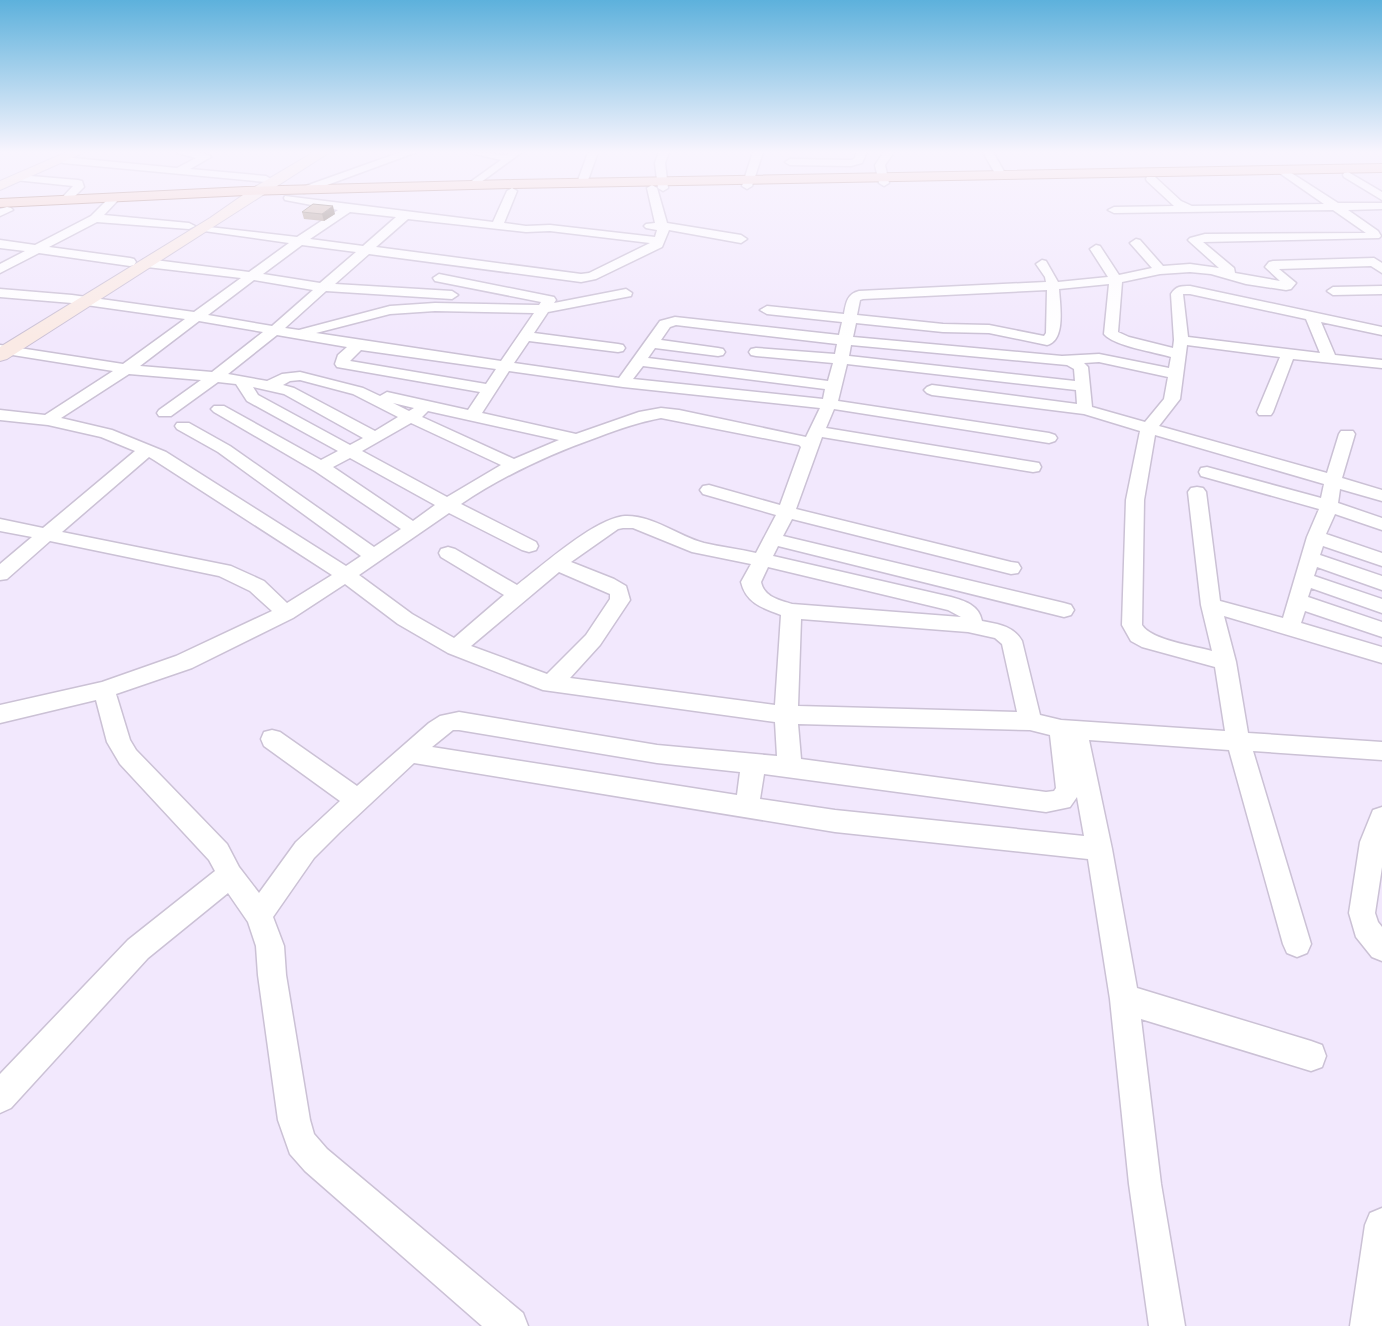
<svg xmlns="http://www.w3.org/2000/svg" width="1382" height="1326" font-family="Georgia,serif">
<style>
.lines{fill:none;stroke-linecap:round;stroke-linejoin:round}
.street-casing{stroke:#cbc1d5;stroke-width:3}
.secondary-casing{stroke:#cbc1d5;stroke-width:2}
.primary-casing{stroke:#a9837b;stroke-width:2}
.street{fill:#fff;fill-rule:evenodd}
.secondary{fill:#faeae5;fill-rule:evenodd}
.primary{fill:#f6d4ca;fill-rule:evenodd}
.wall{fill:#b19f94}
.shaded-wall{fill:#908278}
.building{fill:#ceb9ac;stroke:#908278}
</style>
<rect width="100%" height="100%" fill="#f2e8fd"/>
<g class="lines">
<defs>
<path id="street" d="M174 152H198L209 155 211 157 190 169 266 176 271 179 266 182 63 163 58 160 63 157 177 168 196 158Z
M401 152H417L308 192 304 193 299 190 300 188Z
M466 152 507 155 510 152H522L473 188 468 185 469 183 501 160Z
M598 152 587 183 582 186 578 185 577 183 588 153Z
M659 152H669L665 163 668 188 663 191 658 188 655 163Z
M753 152H763L752 186 747 189 742 186Z
M857 152H867L862 163 851 166 790 165 785 162 790 159 851 160 854 159Z
M884 152H894L885 165 889 183 884 186 879 183 875 165Z
M983 152H993L1006 175 1005 177H997Z
M1282 167 1338 203H1382V209L1348 210 1378 231 1381 236 1379 238 1203 242 1234 268 1235 273 1280 281 1265 267 1269 262 1273 261 1374 258 1382 263V273L1371 266 1279 269 1296 283 1291 289 1286 290 1246 284 1211 274 1190 272 1160 274 1122 282 1118 332 1129 337 1173 348 1174 340 1171 294C1176 286 1181 286 1190 286L1382 327V335L1321 322 1335 355 1382 360V368L1293 359 1273 412 1271 415H1259L1257 412 1280 357 1187 345 1180 399 1159 426 1327 473 1339 434 1341 431H1353L1355 434 1342 478 1382 490V501L1340 489 1338 503 1382 518V530L1335 514 1326 534 1382 553V566L1323 546 1320 555 1382 576V590L1317 567 1314 576 1382 599V613L1311 588 1308 597 1382 622V637L1305 611 1301 623 1382 647V663L1224 616 1236 662 1248 733 1382 742V760L1253 751 1311 944 1307 953 1297 957 1287 953 1283 944 1229 750 1089 740 1112 849 1137 988 1311 1041 1322 1045 1326 1056 1322 1067 1311 1071 1141 1019 1161 1184 1185 1326H1149L1129 1184 1110 999 1088 859 835 832 414 763 340 832 314 858 273 917 284 946 286 975 310 1120 314 1134 327 1149 523 1313 528 1326H482L305 1171 290 1154 278 1120 258 975 256 946 248 922 228 893 148 958 11 1108 0 1113V1074L128 940 215 871 209 860 120 764 107 742 96 700 0 723V705L102 682 176 656 272 611 250 591 219 576 50 541 7 579 0 580V564L32 537 0 531V519L43 528 135 451 101 437 48 425 0 420V410L45 415 113 371 0 353V345L123 364 185 319 72 303 0 297V289L72 295 194 312 241 278 147 267 141 263 143 260 147 259 249 272 289 243 204 231 200 230 198 228 200 226 297 237 338 210 285 200 284 198 285 196 493 222 507 191 512 188 517 191 504 223 526 226 550 225 655 237 657 230 646 228 644 226 646 224 655 223 647 188 652 185 657 188 667 223 741 235 747 239 741 243 669 230 662 247 596 279 581 282 369 254 335 284 452 291 458 295 452 299 326 291 285 328 299 330 390 306 435 303 539 305 541 302 435 281 433 278 439 274 554 297 556 300 554 303 626 289 632 293 631 296 548 312 534 333 618 344 623 345 625 348 623 351 618 352 529 341 514 363 619 378 660 321 675 317 839 335 842 322 767 314 760 310 767 306 844 314C846 303 847 294 859 291L1046 282 1045 277 1036 264 1042 260 1046 261 1058 282 1108 277 1090 249 1096 245 1100 246 1119 275 1152 268 1130 243 1136 239 1140 240 1163 266 1190 264 1219 268 1190 242 1188 240 1190 238 1205 234 1366 233 1333 210 1114 213 1108 210 1114 207 1174 206 1147 181 1146 179 1147 177H1155L1181 201 1192 206 1324 204 1278 172 1277 170ZM350 212 396 217 363 246 310 239ZM408 219 526 232 550 231 650 243 589 273 581 274 376 247ZM302 245 356 252 320 283 263 274ZM254 280 313 290 272 326 208 315ZM1109 284 1104 334C1114 346 1155 352 1171 357L1169 368 1099 354 1062 356 853 337 856 323 943 332 989 333 1047 345C1066 340 1060 305 1059 289ZM1047 290 1046 333 1044 336 989 325 943 324 857 315 860 300 863 299ZM1183 294H1190L1306 319 1320 353 1188 337ZM435 311 534 313 501 361 316 333 390 314ZM199 321 263 332 212 372 140 366ZM676 325 837 344 835 354 756 348 751 349 749 352 751 355 756 356 833 363 828 381 648 358 655 348 718 356 723 355 725 352 723 349 718 348 661 340 670 327ZM277 335 347 347 338 355 335 364 337 367 480 392 468 410 387 392 380 396 363 388 300 372 282 374 267 381 228 374ZM851 345 1067 365 1074 369 1075 381 849 356ZM361 350 496 369 486 384 350 361ZM1099 362 1168 377 1164 399 1145 422 1092 407 1088 367 1084 363ZM847 364 1076 390 1077 404 932 385 927 387 924 390 927 393 932 395 1084 414 1140 431 1126 500 1122 625 1131 641 1142 647 1215 667 1225 731 1061 720 1040 715 1022 641C1014 626 998 624 982 621 979 605 965 601 951 597L773 556 778 546 1064 617 1071 615 1074 610 1071 605 1064 603 783 536 792 519 1011 574 1018 573 1021 568 1018 563 1011 562 796 509 822 437 1033 472 1039 471 1041 467 1039 463 1033 462 826 428 834 409 1049 443 1055 441 1057 438 1055 435 1049 433 838 401ZM643 366 825 389 823 399 633 379ZM509 371 623 387 820 408 806 437 679 410 661 408 639 412 576 434 482 413ZM129 374 201 380 159 410 157 413 159 416H171L218 382 236 384 247 401 338 451 321 460 224 406H214L211 409 214 412 315 471 401 529 374 547 230 446 189 423H177L175 426 177 429 218 452 361 556 346 566 166 452 112 430 61 418ZM300 380 353 394 398 417 375 431 294 388 283 385 290 381ZM253 387 284 394 363 438 350 445 258 395ZM393 403 414 408 409 411ZM428 411 559 440 514 459 422 417ZM661 418 799 445 801 447 780 505 709 485 703 486 700 490 703 494 776 515 756 553C739 549 721 547 704 543 678 536 653 515 625 516 595 518 542 566 517 585L455 549 448 547 441 549 439 553 441 557 504 595 454 638 412 614 359 575 449 513 522 550 529 552 536 550 538 546 536 542 461 504C504 475 550 454 598 437 619 429 639 422 661 418ZM411 423 501 465 447 497 362 451ZM1155 435 1324 484 1321 498 1207 467 1201 468 1199 472 1201 476 1319 509 1307 537 1283 618 1220 601 1206 492 1203 488 1197 487 1191 488 1188 492 1201 605 1212 651C1194 646 1151 640 1142 625L1144 500ZM149 457 154 460 332 575 287 603 264 581 231 566 62 532ZM350 458 435 505 413 521 333 467ZM623 528H633L692 552 751 564 741 582C746 603 762 608 781 615L775 705 570 678 600 645 630 600 626 586 614 579 571 562 618 529ZM768 567 948 610 961 617 792 604C779 600 764 597 761 582ZM559 572 610 594V599L586 635 547 674 471 646ZM345 584 398 624 448 653 543 690 775 722 777 756 657 745 459 712 440 716 429 723 357 786 280 732 272 730 264 732 261 739 264 746 340 801 296 842 259 893 239 867 227 844 136 750 130 740 116 694 192 668 293 618ZM801 619 968 632 995 638 1002 644 1017 712 798 706ZM798 724 1030 730 1050 735 1056 788 1054 791 1046 792 801 759ZM453 730H459L657 763 740 772 737 795 432 747ZM764 774 1046 812 1070 807 1077 797 1084 836 835 810 760 799Z
M1348 172 1382 192V200L1344 177 1343 175 1344 173Z
M19 175 78 180 82 181 84 187 69 202 65 203 60 200 73 186 15 180 14 178Z
M115 195 120 198 104 215 189 223 195 226 189 229 97 222 49 247 130 258 134 259 136 262 134 265 130 266 39 253 0 273V264L25 251 0 248V240L35 245 91 216 111 196Z
M7 207 11 208 13 210 0 216V209Z
M1382 286V294L1333 295 1327 291 1333 287Z
M1382 807V867L1375 913 1378 922 1382 927V961L1372 957 1356 937 1349 913 1360 842 1373 810Z
M1382 1208V1326H1350L1365 1225 1370 1213Z"/>
<path id="secondary" d="M67 152H85L0 190V181Z
M314 152H330L7 359 0 361V347L210 218 253 188Z"/>
<path id="primary" d="M1382 164V172L513 188 246 195 0 207V199L246 187 513 180Z"/>
</defs>
<!-- street casing -->
<use href="#street" class="street-casing"/>
<!-- secondary casing -->
<use href="#secondary" class="secondary-casing"/>
<!-- primary casing -->
<use href="#primary" class="primary-casing"/>
<!-- street -->
<use href="#street" class="street"/>
<!-- secondary -->
<use href="#secondary" class="secondary"/>
<!-- primary -->
<use href="#primary" class="primary"/>
</g>
<!-- wall -->
<path class="wall" d="M302 212 335 214 324 221 304 219Z"/>
<!-- shaded-wall -->
<path class="shaded-wall" d="M333 206 335 214 324 221 322 214Z"/>
<!-- building -->
<path class="building" d="M313 204 333 206 322 214 302 212Z"/>
<!-- sky -->
<linearGradient id="sky" x2="0" y2="1"><stop stop-color="#5db1dc"/><stop offset="0.45" stop-color="#f9f5fe"/><stop offset="1" stop-color="#f9f5fe" stop-opacity="0"/></linearGradient>
<rect width="1382" height="338" fill="url(#sky)"/>
</svg>
